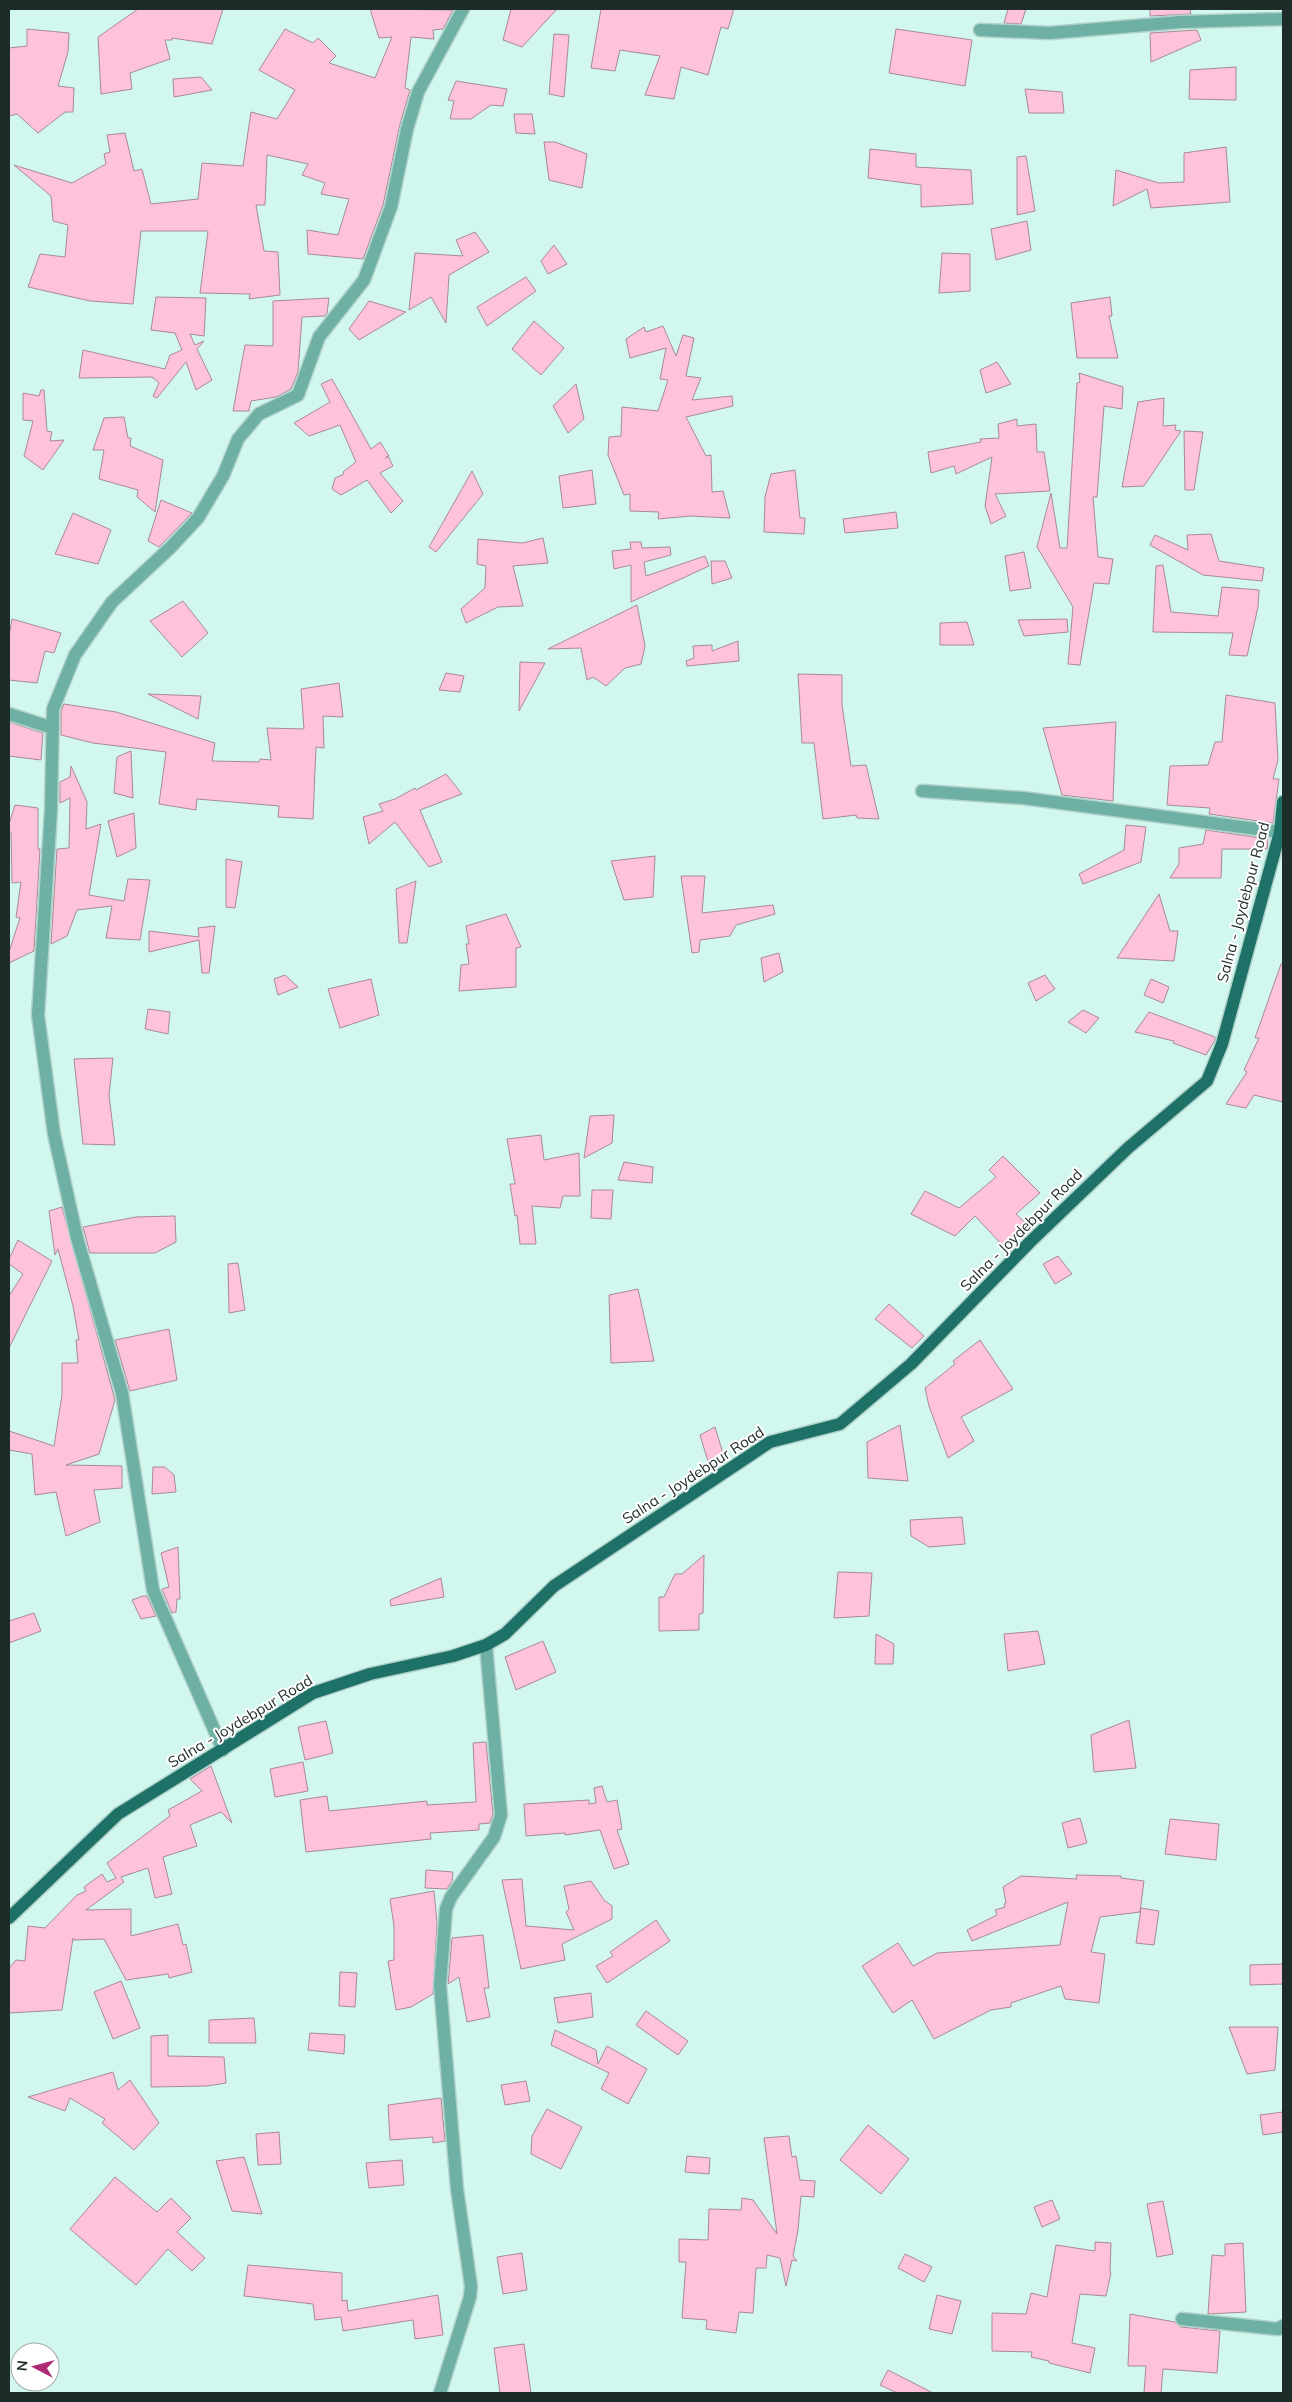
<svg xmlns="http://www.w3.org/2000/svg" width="1292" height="2402" font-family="Mulish,sans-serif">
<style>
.building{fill:#fec2db;stroke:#a88a96}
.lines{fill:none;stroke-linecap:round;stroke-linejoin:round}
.minor-casing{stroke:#b1d2cb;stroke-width:15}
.major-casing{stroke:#b1d2cb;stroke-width:15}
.minor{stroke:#6eb0a4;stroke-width:12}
.major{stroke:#1e7166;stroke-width:12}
.labels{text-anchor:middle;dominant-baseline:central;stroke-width:4;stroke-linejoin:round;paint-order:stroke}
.street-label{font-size:15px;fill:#1d2c29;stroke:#fff}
</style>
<rect width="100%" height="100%" fill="#d1f7ef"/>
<!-- building -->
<path class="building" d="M138 9H223L212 44 172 38V40H165L170 59 130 73 132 89 101 94 98 37Z
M370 9 453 10 443 29 433 30 434 39 411 37 405 88 410 90 400 124 383 205 363 259 308 254 307 230 338 235 349 199 321 194 325 183 302 175 308 164 267 155 265 205H256L264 251 278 252 280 295 249 299 250 294 200 293 208 231H141L133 304 90 301 28 287 40 254 65 257 68 225 53 221 51 196 14 165 72 183 106 164 104 154 110 152 107 135 125 133 134 171 142 169 151 204 198 199 202 163 243 166 251 112 277 119 295 90 259 70 285 29 313 43 318 38 336 56 329 63 375 78 392 37 379 38Z
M511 9H557L522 47 503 40Z
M601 9H734L728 29 721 27 708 75 681 67 674 99 645 95 660 56 620 50 615 71 591 68Z
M1008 9H1026L1021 24 1004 23Z
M1150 9H1190L1191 14 1150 16Z
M27 29 69 33 68 52 58 86 74 88 73 112H65L38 133 17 114 9 116V48L27 46Z
M896 29 972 40 965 86 889 73Z
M1197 30 1201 40 1151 62 1150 33Z
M554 34 569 35 564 97 549 94Z
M1236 67V100L1189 99 1190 70Z
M201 77 212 90 174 97 173 79Z
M456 81 507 89 503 106 491 105 471 119H450L454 101 448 100Z
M1025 89 1062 92 1064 113H1029Z
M514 114H532L535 134 516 133Z
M544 142H555L587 154 582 188 549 180Z
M1226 147 1230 202 1151 208 1147 189 1113 206 1116 170 1159 183 1184 182V153Z
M870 149 916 154V167L971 170 973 204 921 207V185L868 178Z
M1026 156 1035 211 1017 215V157Z
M1027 221 1031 250 996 260 991 229Z
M475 232 489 252 449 275 446 323 431 297 409 310 415 253 463 256 456 240Z
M554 245 567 264 548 274 541 261Z
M942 253 970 254V291L939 293Z
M526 277 536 291 487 326 477 307Z
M156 297 206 298 204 336 190 334 195 345 204 341 197 349 212 380 196 390 186 362 157 398 153 396 159 383 152 377 79 378 83 350 165 369 170 355 182 350 175 333 151 330Z
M1110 297 1112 316H1109L1118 358H1077L1071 303Z
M329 298 327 313 325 316 302 317 298 372 291 389 276 397 251 401 249 411H233L245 345 273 346V301Z
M369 301 406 312 359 340 349 329Z
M534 321 564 348 541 375 512 349Z
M663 326 676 356 683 335 694 338 686 376 701 378 692 400 732 396 733 406 686 417 706 456 711 455 712 492 723 491 730 518 690 516 658 519 659 512 630 511V494L624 495 608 455 609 437 621 436 622 407 658 411 668 380 660 379 666 348 630 358 626 339 644 327 646 332Z
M997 362 1011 384 986 393 980 370Z
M1079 373 1123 387 1122 409 1104 406 1097 497H1093L1098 557 1113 559 1109 584 1094 583 1080 665 1068 664 1073 607 1037 547 1051 493 1060 548H1067L1077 383 1080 382Z
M332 379 371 449 380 442 389 456 385 458 388 456 393 466 380 473 403 501 391 513 367 480 341 495 332 489 335 478 344 474 343 472 356 462 340 425 309 436 294 423 330 402 321 384Z
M576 384 584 419 568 433 553 406Z
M41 390H44L47 431 52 432 50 441 64 440 43 470 24 456 33 421 23 420V393L39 396Z
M1164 398 1163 426 1176 425 1175 430 1181 431 1144 486 1122 487 1138 402Z
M124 417 128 438H131L130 446 163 460 155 512 137 497 138 490 99 479 104 450H93L104 418Z
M1017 419V426L1036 424 1037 452H1044L1050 491 995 494 1006 516 991 524 985 506 992 457 956 474 954 466 931 473 928 452 981 442 980 439 999 438 998 424Z
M1184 431 1203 432 1194 490H1185Z
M592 470 596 504 563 508 559 476Z
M795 470 800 518H805L804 534 764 532 765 497 771 474Z
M472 471 483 494 436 552 429 547Z
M161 500 192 513 159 547 148 541Z
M896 512 898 528 845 533 843 519Z
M73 513 111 530 98 564 55 554Z
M1211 534 1219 561 1264 568 1262 581 1203 575 1150 545 1155 535 1188 550 1187 535Z
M543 538 548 563 513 566 523 606 498 607 466 623 461 609 485 588 486 566 477 564 478 539 522 543Z
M630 542H641L642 548 670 547 671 555 644 562 646 576 705 556 709 566 631 602V565L614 569 612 551 631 549Z
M1024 552 1031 588 1010 591 1005 556Z
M711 561H725L732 578 712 584Z
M1163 565 1171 612 1218 616 1222 587 1259 590 1258 607 1247 656 1229 655 1233 633 1153 632 1156 566Z
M183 601 208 633 182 657 150 621Z
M637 605 645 646 641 664 625 668 606 686 593 677 587 680 581 648 548 649Z
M12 619 61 633 54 653 45 651 37 683 9 680V636Z
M1067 619 1068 632 1024 636 1018 620Z
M967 622 974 645H940V623Z
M738 641 739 661 687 666 686 661 694 658 693 646 712 645V651Z
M520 662 545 663 519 711Z
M446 673 464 676 460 692 439 690Z
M798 674 842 675V705L851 766 866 765 879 819 857 818 856 815 823 819 814 743H802Z
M339 683 343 717 323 716 324 748 316 747 313 819 278 817 279 806 197 799 196 810 159 804 166 752 93 743 61 735V711L64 704 116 712 215 743 212 761 259 762 260 759 271 760 267 728 304 729 301 689Z
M148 694 201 696 198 719Z
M1226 695 1275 703 1278 760 1273 779H1279L1273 823 1209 814 1210 808 1167 805 1170 766 1208 765 1215 742H1222Z
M9 722 43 733 41 760 9 756Z
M1116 722 1113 801 1062 795 1043 728Z
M131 751 133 798 114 793 117 757Z
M71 766 87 802 86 829 101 824 89 895 124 901 128 879 150 880 140 940 106 938 112 906 77 910 67 936 51 944 57 849 69 848 70 798 60 803V782L70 777Z
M446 774 462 794 420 810 442 862 429 867 395 822 369 844 363 817 383 811 379 804 395 799 415 788 416 790Z
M15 805 38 808V849H40L34 951 9 963V952L20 918 16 917 21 882 12 883 11 832H9V824Z
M134 813 136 848 117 857 108 821Z
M1126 825 1146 827 1141 862 1083 884 1079 874 1124 850Z
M1206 830 1268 839 1267 849H1222L1221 878H1170L1179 864V848L1203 844Z
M655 856 653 897 624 900 611 861Z
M226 859 242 862 235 908 226 907Z
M681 876H705L702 913 773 905 775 914 736 925 730 936 700 940 699 952 692 953Z
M416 881 407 943H399L396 889Z
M1159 894 1170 931H1178L1174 961 1117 958Z
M506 914 521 947 516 948V987L459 991 461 965 469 964 466 944H469L466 926Z
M215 926 209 973H202L199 940 149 952V931L199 937 198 928Z
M779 953 783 972 764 982 761 958Z
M1281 964H1283V1102L1254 1095 1246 1108 1226 1104 1247 1072 1244 1070 1259 1038H1255Z
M285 975 298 987 278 995 274 979Z
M1045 975 1055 989 1036 1001 1028 983Z
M371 979 379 1015 340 1028 328 989Z
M1151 979 1169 987 1163 1003 1144 995Z
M148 1009 170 1012 168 1034 145 1029Z
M1083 1010 1099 1018 1086 1033 1068 1022Z
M1149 1012 1215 1037V1040L1206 1055 1173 1043 1174 1041 1135 1032Z
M113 1058 109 1095 115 1145 83 1144 74 1059Z
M614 1115 612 1143 584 1158 590 1116Z
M541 1135 544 1160 579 1153 580 1196H563L560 1208 532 1206 536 1244H520L517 1215 515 1216 510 1184H515L507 1139Z
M1003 1156 1040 1193 1016 1214 1029 1226 1004 1247 975 1216 955 1236 911 1214 925 1191 959 1208 996 1177 989 1170Z
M624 1162 653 1167 652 1183 618 1180Z
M592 1190H613L611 1219 591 1218Z
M62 1207 115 1400 99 1454 66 1465 122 1466V1488L94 1490 100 1522 66 1536 56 1492 35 1495 32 1454 9 1450V1431L54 1446 62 1395V1363H78L76 1340H79L73 1306 58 1249 55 1255 49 1211Z
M175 1216 176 1242 155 1253H90L83 1227 136 1217Z
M18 1240 52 1261 9 1348V1296L23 1274 9 1264V1259Z
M1058 1256 1072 1274 1055 1284 1043 1264Z
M238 1263 245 1310 229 1313 228 1264Z
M638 1289 654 1361 611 1363 609 1295Z
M889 1304 924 1336 912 1348 875 1319Z
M169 1329 177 1380 130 1391 115 1340Z
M980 1340 1013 1389 961 1417 974 1441 948 1458 929 1406 925 1388 955 1364 953 1361Z
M900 1425 908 1481 868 1478 867 1442Z
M715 1427 725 1460 710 1468 700 1435Z
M153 1467H165L174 1475 176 1492 152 1494Z
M962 1517 965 1544 929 1547 911 1536 910 1520Z
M178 1547 180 1599H177L176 1612 172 1613 162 1589 169 1587 161 1553Z
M704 1555 703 1613 699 1614V1630L659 1631V1597H664L675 1574H682Z
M838 1572 872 1573 869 1616 834 1618Z
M441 1578 444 1597 391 1606 390 1600Z
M143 1596H147L156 1616 141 1619 132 1600Z
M34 1613 41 1631 9 1643V1621Z
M1038 1631 1045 1664 1008 1671 1004 1634Z
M876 1634 894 1644 893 1664H875Z
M543 1641 556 1672 516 1690 505 1657Z
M1129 1720 1136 1768 1094 1772 1091 1735Z
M326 1721 333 1753 305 1760 298 1727Z
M486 1742 493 1814 490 1823 479 1824V1830L430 1833 431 1839 306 1852 300 1800 327 1796 329 1811 427 1801V1805L476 1802 473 1743Z
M303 1762 308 1791 275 1797 270 1769Z
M211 1766 232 1823 221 1812 190 1825 197 1846 163 1857 172 1894 155 1898 148 1868 121 1877 124 1882 86 1910 131 1909V1936L178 1924 183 1945 186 1944 192 1972 169 1978 168 1974 126 1980 104 1939 74 1940 73 1938 62 2010 9 2013V1968L16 1960 25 1961 28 1926 45 1928 77 1895 86 1891 84 1887 102 1874 107 1882 116 1878 107 1863 170 1816 168 1810 202 1791 190 1779Z
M602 1786 607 1802 617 1800 622 1829 617 1830 629 1864 614 1869 600 1830 565 1835V1833L526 1836 524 1804 589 1800V1804L596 1803 594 1788Z
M1080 1818 1087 1843 1068 1848 1062 1823Z
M1170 1819 1219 1824 1216 1860 1165 1854Z
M426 1870 453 1872 452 1881 447 1889 425 1888Z
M1076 1875 1121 1876V1878L1144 1881 1140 1912 1100 1917 1091 1952 1105 1954 1099 2003 1065 1999 1061 1986 1011 2003V2007L991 2010 934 2039 912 2000 893 2013 862 1966 898 1943 913 1966 937 1953 1060 1945 1068 1902 972 1941 967 1930 997 1915 995 1910 1005 1907 1004 1904 1006 1903 1003 1887 1021 1876 1077 1879Z
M522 1879 526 1926 574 1930 566 1912 569 1909 564 1886 591 1881 604 1900 612 1906V1919L562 1944 565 1960 521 1969 502 1880Z
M434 1891 437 1923 433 1994 411 2007 396 2010 388 1961 394 1960V1926L390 1899Z
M1141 1908 1159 1911 1154 1945 1136 1943Z
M656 1920 670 1941 607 1983 596 1966 613 1956 610 1952Z
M483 1935 489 1988H484L490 2017 467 2022 459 1977 448 1984 452 1938Z
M1283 1964V1984L1250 1985V1965Z
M340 1972 357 1973 355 2007 339 2006Z
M121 1981 140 2028 113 2039 94 1992Z
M591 1993 593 2017 558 2023 554 1998Z
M646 2011 688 2041 678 2055 636 2025Z
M254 2018 256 2043H209V2020Z
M1229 2027H1278L1275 2070 1247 2074Z
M555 2030 596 2050 598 2064 607 2046 647 2069 628 2104 601 2089 609 2073 551 2045Z
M310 2033 345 2035 344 2054 308 2050Z
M168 2035V2056L224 2057 226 2083 207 2086 151 2087V2036Z
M113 2072 118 2090 130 2080 159 2123 134 2150 102 2123 105 2119 70 2098 65 2111 28 2097Z
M526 2081 530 2101 505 2105 501 2085Z
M441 2098 445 2141 433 2143V2137L390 2140 388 2105Z
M547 2109 582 2127 561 2169 531 2154 532 2136Z
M1283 2112V2132L1263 2135 1260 2115Z
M868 2125 909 2159 881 2194 840 2160Z
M279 2132 281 2164 258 2165 256 2134Z
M789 2136 792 2157 796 2156 800 2180 815 2181 814 2197 801 2196 798 2230 793 2256 797 2261 792 2260 786 2286 780 2258 767 2255 766 2268H756L753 2313 739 2312 736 2333 706 2329 707 2320 682 2318 686 2262H679V2239L708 2240 709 2209 741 2210 742 2198 753 2200 777 2234 764 2138Z
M687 2156 710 2158 709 2174 685 2172Z
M244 2157 262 2214 232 2211 216 2161Z
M402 2160 404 2185 369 2188 366 2163Z
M115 2177 157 2212 171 2198 191 2218 177 2232 205 2258 192 2271 168 2249 136 2285 70 2229Z
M1052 2200 1060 2219 1042 2227 1034 2207Z
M1163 2201 1173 2254 1157 2257 1147 2204Z
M1095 2242 1111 2243 1110 2273H1111L1106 2296 1080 2294 1072 2343 1095 2348 1090 2373 1049 2363V2361L1031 2357 1032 2352 992 2351V2313L1026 2314 1031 2293 1047 2297 1056 2245 1095 2251Z
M1243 2243 1246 2312 1208 2314 1212 2255 1225 2256V2244Z
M522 2253 527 2290 503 2294 497 2257Z
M905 2254 932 2267 924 2282 898 2268Z
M248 2265 342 2273V2301L347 2300 348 2311 438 2295 443 2335 415 2339 413 2320 343 2331 341 2317 315 2320 313 2304 244 2296Z
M937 2295 961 2301 952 2334 929 2329Z
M1130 2314 1175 2322 1181 2327 1220 2331 1217 2373 1163 2369 1161 2393H1144L1146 2366H1128Z
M524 2344 531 2393H500L494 2348Z
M888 2370 933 2393H897L880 2385Z"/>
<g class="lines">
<defs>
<path id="minor" d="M980 30 1050 33 1181 22 1283 19
M9 714 53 728
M922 791 1023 798 1280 832
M223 1750 153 1590 122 1393 77 1238 54 1134 38 1015 51 810 53 709 75 655 112 602 171 547 198 518 223 476 238 439 259 414 298 395 319 337 364 280 391 207 407 129 418 92 463 9
M1182 2319 1278 2329 1283 2326
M440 2393 470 2297 471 2286 457 2189 440 1985 446 1909 451 1897 494 1837 501 1815 486 1645"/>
<path id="major" d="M9 1918 118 1814 313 1693 370 1674 453 1656 486 1645 505 1634 554 1586 770 1442 840 1424 911 1364 1030 1242 1128 1148 1207 1081 1222 1044 1280 832 1283 802"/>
</defs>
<!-- minor casing -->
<use href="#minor" class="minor-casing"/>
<!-- major casing -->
<use href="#major" class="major-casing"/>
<!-- minor -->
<use href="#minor" class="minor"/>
<!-- major -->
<use href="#major" class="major"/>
</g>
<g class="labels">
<!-- street labels -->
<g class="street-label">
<text transform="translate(1243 902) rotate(-75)">Salna - Joydebpur Road</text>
<text transform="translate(1021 1230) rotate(-45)">Salna - Joydebpur Road</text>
<text transform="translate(693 1475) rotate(-33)">Salna - Joydebpur Road</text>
<text transform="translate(240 1721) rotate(-31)">Salna - Joydebpur Road</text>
</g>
</g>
<!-- border -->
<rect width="1292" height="2402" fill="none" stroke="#1d2c29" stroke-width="20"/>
<!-- north arrow -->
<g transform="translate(35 2367) rotate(276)"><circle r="24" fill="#ffffff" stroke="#a5aba9"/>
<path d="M0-4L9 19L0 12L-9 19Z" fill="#af2c74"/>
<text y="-8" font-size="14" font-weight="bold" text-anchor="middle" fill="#1d2c29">N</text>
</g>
</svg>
